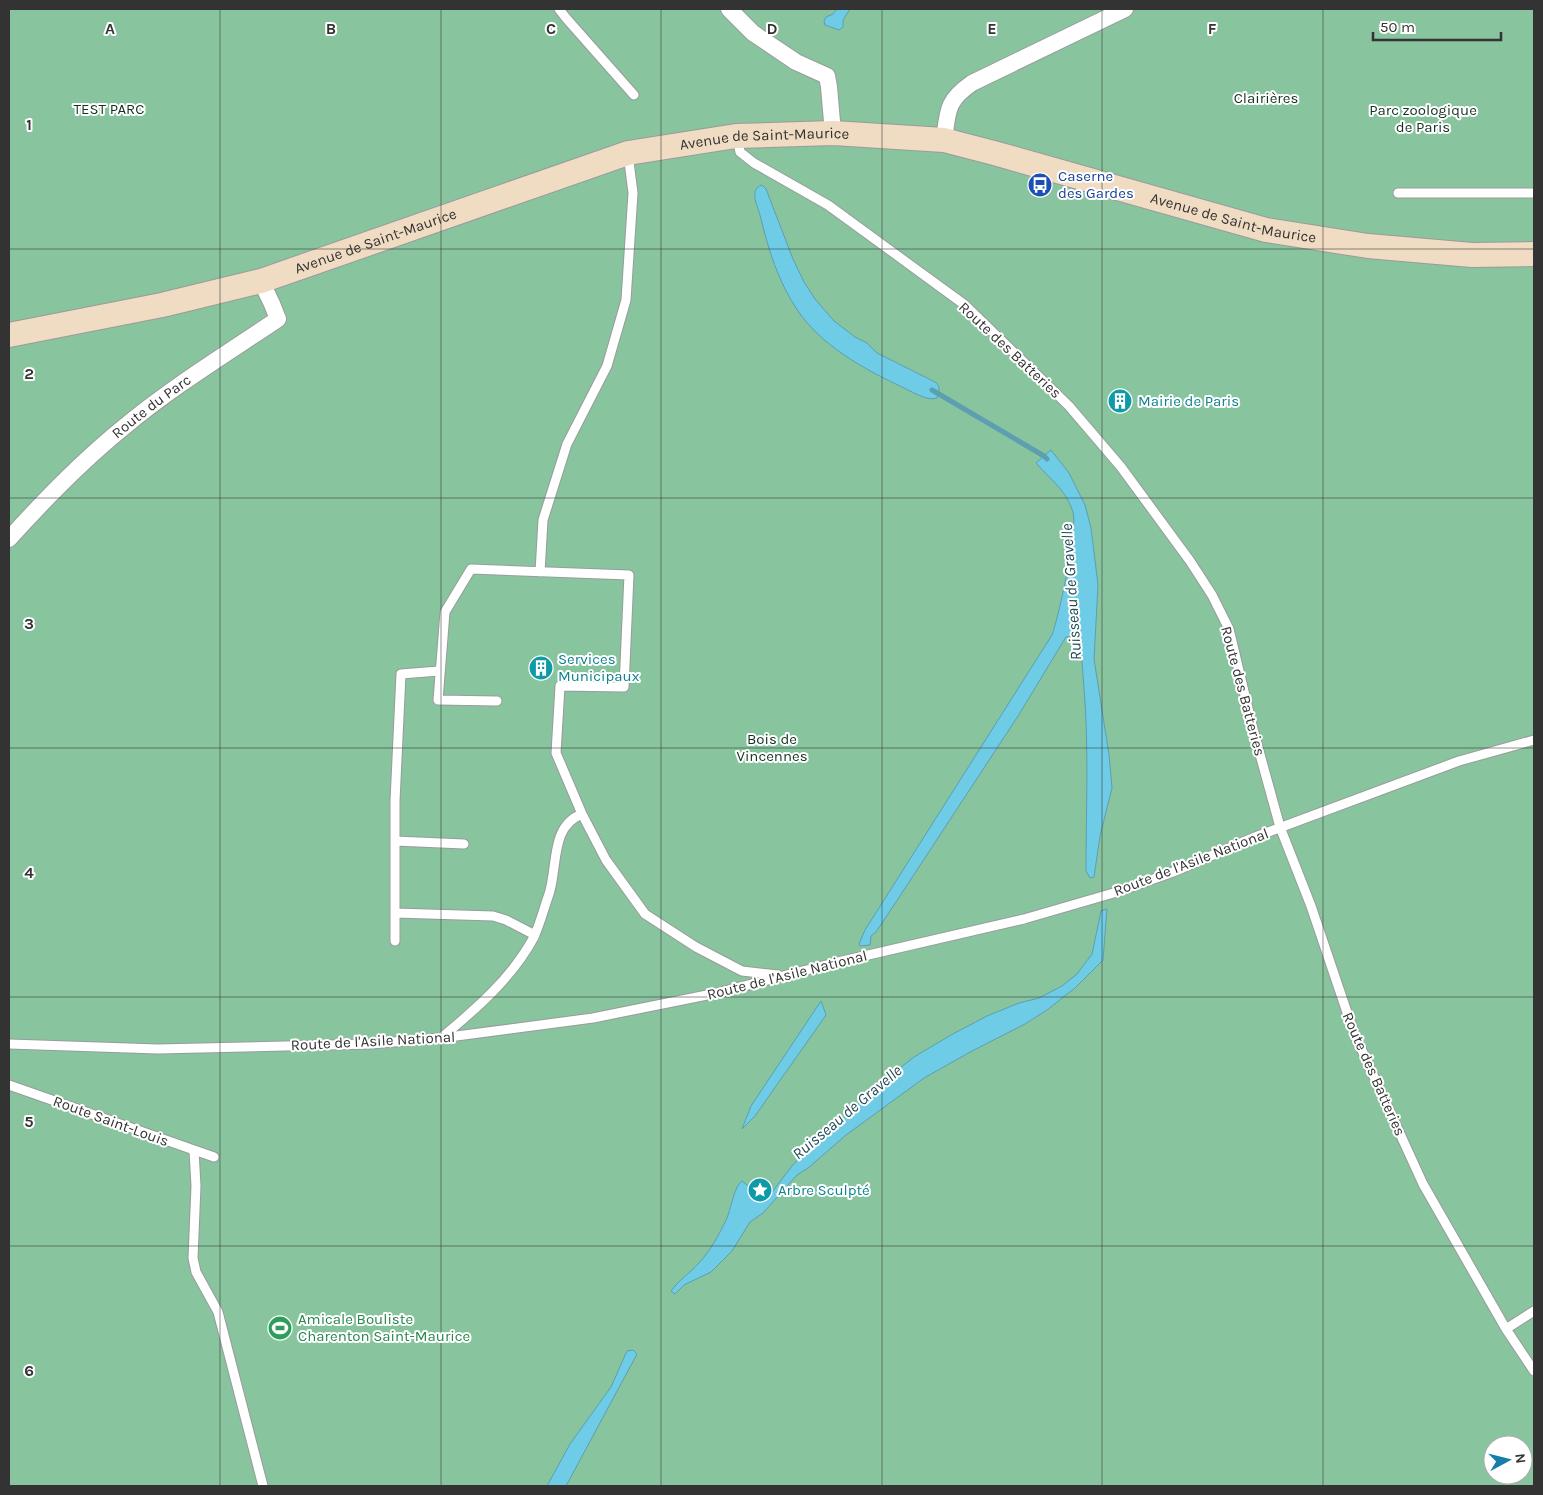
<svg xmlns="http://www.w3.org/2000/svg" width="1543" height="1495" font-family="Karla,sans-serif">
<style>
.green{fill:#88c49e;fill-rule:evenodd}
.water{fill:#6fcce7;stroke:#5d9eb1}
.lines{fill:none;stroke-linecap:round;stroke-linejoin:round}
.stream{stroke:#5d9eb1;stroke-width:5}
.lane-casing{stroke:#9a9b9c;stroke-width:11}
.street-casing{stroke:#9a9b9c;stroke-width:18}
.secondary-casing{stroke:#9a9b9c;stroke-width:26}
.lane{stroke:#fff;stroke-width:9}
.street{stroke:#fff;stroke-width:16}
.secondary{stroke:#f0dbc3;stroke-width:24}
.grid{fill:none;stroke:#333;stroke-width:1;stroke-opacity:0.55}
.labels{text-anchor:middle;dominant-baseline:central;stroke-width:4;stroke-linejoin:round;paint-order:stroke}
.park-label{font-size:15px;fill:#133320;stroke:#fff}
.street-label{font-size:15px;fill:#333;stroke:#fff}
.transit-label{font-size:15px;fill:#164399;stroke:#fff;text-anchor:start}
.culture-label{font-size:15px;fill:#0d838f;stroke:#fff;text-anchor:start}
.leisure-label{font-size:15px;fill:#27864d;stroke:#fff;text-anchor:start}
.water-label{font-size:16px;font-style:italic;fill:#214b57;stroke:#fff}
.grid-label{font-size:16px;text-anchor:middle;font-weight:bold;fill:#333;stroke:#fff;stroke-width:4;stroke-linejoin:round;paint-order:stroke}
</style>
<rect width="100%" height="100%" fill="#e7e7e9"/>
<!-- green -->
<path class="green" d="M9 9H1534V1486H9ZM1493 1445H1523V1475H1493Z"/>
<!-- water -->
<path class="water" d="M837 9H850L843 20V27L839 30 825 25 824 21 826 17 833 14Z
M762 185 766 189 793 259 804 282 815 299 834 321 855 337 867 343 877 353 935 382C941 386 939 391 937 398 928 402 911 391 902 387 864 369 822 346 798 311 778 282 768 248 760 215 757 205 749 189 762 185Z
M1051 450 1069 473 1085 505 1091 528 1098 585 1094 659 1109 755 1112 788 1100 836 1094 877 1090 878 1086 871C1086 810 1089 749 1084 688 1083 677 1082 652 1079 643 1076 637 1072 636 1066 637L1018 716 894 905 876 932 871 936 870 945 860 946 859 944 865 930 1052 635C1059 616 1078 529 1073 512 1067 491 1050 479 1036 463Z
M1107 909 1103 960 1075 988 1047 1010 1025 1024 972 1051 924 1078 846 1135 808 1168 797 1175 763 1213 750 1222 732 1251 711 1272 684 1285 675 1294 671 1291C678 1281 690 1273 699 1263 710 1251 719 1235 726 1220 731 1210 734 1186 742 1181L766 1200 792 1166 813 1144 829 1132 883 1081 914 1057 951 1035 987 1016 1019 1003 1039 998 1062 986 1077 974 1092 954 1101 911Z
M821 1001 826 1015 755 1116 742 1129 751 1106Z
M633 1350 637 1354 566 1486H547L570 1444 611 1387 627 1351Z"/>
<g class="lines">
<!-- stream -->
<path class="stream" d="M932 390 1044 456 1047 459"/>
<defs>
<path id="lane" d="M559 9 566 18 634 95
M737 137 740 152 754 163 828 205 965 305 1069 406 1121 467 1190 561 1212 595 1229 629 1253 729 1280 827 1311 906 1354 1033 1423 1184 1506 1329 1534 1371
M1398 193H1534
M540 572 543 520 567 444 607 366 626 300 633 193 628 154
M497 701 438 700 445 612 471 569 629 575 624 687 560 686 556 753 582 814 606 860 645 914 696 947 742 971 778 975
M395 841 464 844
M395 913 493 916 506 920 535 935
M395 941V801L401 674 439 671
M441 1038C476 1009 512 978 534 937 540 924 544 908 549 894 558 867 550 826 582 814
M9 1044 158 1049 370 1044 441 1038 593 1018 717 993 838 962 1024 919 1117 892 1173 872 1255 837 1459 761 1534 740
M9 1085 214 1157
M194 1151 196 1186 193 1258 196 1272 218 1312 263 1486
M1506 1329 1534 1311"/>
<g id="street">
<path d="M729 9 753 33 796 62 827 76 829 87 833 133"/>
<path d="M944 140C948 111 946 101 972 83L1125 9"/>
<path id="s1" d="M9 539C45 499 82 461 124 427 172 387 226 354 278 319L272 304 261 281"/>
</g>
<g id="secondary">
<path id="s2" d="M9 335 162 305 261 281 628 153 736 136 833 133 944 140 994 153 1266 230 1368 246 1472 255 1534 254"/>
</g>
</defs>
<!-- lane casing -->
<use href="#lane" class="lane-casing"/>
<!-- street casing -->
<use href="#street" class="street-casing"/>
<!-- secondary casing -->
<use href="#secondary" class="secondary-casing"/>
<!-- lane -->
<use href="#lane" class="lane"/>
<!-- street -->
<use href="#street" class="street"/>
<!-- secondary -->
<use href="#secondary" class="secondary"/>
</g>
<!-- grid -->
<path class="grid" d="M220 9V1486M441 9V1486M661 9V1486M882 9V1486M1102 9V1486M1323 9V1486M9 249H1534M9 498H1534M9 748H1534M9 997H1534M9 1246H1534"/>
<!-- icons -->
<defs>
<symbol id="bus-disc" viewBox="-11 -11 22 22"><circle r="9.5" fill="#1a4fb4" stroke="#fff"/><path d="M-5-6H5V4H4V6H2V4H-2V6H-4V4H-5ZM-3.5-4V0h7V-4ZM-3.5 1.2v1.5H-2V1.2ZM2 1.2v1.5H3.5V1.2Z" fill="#fff"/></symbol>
<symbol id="building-disc" viewBox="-11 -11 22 22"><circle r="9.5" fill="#0f9aa8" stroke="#fff"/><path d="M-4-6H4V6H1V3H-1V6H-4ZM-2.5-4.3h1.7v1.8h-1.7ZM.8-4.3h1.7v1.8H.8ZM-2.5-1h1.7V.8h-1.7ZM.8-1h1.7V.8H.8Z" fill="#fff"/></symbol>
<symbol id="sight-disc" viewBox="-11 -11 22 22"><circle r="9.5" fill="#0f9aa8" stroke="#fff"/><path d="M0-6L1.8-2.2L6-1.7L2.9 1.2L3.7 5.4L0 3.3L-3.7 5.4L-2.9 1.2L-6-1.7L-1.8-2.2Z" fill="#fff"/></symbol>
<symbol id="stadium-disc" viewBox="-11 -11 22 22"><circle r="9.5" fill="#2e9e5b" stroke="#fff"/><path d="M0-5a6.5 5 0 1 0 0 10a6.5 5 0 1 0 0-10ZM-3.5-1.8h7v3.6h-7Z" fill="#fff"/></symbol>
</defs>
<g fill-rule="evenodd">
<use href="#bus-disc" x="1026" y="171" width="28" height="28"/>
<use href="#building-disc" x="1106" y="387" width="28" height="28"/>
<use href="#building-disc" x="527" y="654" width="28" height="28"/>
<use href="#sight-disc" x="746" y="1176" width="28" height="28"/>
<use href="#stadium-disc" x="266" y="1314" width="28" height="28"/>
</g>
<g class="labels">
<!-- park labels -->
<g class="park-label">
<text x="1266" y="98">Clairières</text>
<text x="109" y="109">TEST PARC</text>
<text x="1423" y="110">Parc zoologique<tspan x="1423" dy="17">de Paris</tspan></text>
<text x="772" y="739">Bois de<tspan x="772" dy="17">Vincennes</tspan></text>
</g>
<!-- street labels -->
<g class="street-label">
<text stroke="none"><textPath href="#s2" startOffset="784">Avenue de Saint-Maurice</textPath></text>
<text stroke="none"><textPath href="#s2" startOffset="1264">Avenue de Saint-Maurice</textPath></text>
<text stroke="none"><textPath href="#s2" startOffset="379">Avenue de Saint-Maurice</textPath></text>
<text transform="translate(1010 350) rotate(43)">Route des Batteries</text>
<text stroke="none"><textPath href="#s1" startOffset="195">Route du Parc</textPath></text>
<text transform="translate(1243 691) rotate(75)">Route des Batteries</text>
<text transform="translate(1191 862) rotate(-21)">Route de l'Asile National</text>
<text transform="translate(787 975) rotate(-14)">Route de l'Asile National</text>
<text transform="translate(373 1041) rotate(-3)">Route de l'Asile National</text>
<text transform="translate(1374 1074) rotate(66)">Route des Batteries</text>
<text transform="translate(111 1121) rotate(20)">Route Saint-Louis</text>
</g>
<!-- transit labels -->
<g class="transit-label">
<text x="1058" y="176">Caserne<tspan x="1058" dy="17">des Gardes</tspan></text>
</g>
<!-- culture labels -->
<g class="culture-label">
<text x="1138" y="401">Mairie de Paris</text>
<text x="558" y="659">Services<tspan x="558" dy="17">Municipaux</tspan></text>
<text x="778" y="1190">Arbre Sculpté</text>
</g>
<!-- leisure labels -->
<g class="leisure-label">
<text x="298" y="1319">Amicale Bouliste<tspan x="298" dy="17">Charenton Saint-Maurice</tspan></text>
</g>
<!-- water labels -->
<g class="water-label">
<text transform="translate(1071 592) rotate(-94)">Ruisseau de Gravelle</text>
<text transform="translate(847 1112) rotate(-40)">Ruisseau de Gravelle</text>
</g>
</g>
<g class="grid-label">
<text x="110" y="34">A</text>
<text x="331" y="34">B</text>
<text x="551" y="34">C</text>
<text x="772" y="34">D</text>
<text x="992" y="34">E</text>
<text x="1212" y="34">F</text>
<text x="29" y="130">1</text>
<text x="29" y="379">2</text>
<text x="29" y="629">3</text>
<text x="29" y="878">4</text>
<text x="29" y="1127">5</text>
<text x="29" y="1376">6</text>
</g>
<!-- border -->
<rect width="1543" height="1495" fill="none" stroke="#333333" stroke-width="20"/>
<!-- north arrow -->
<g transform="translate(1508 1460) rotate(83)"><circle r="24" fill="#ffffff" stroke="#adadad"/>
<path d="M0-4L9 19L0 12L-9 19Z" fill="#167fa9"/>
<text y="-8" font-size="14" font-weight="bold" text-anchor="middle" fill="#333333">N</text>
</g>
<!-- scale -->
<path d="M1373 32v8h128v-8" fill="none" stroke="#333333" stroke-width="2.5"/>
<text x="1380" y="32" font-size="15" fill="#333333" stroke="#ffffff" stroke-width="4" paint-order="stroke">50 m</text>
</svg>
